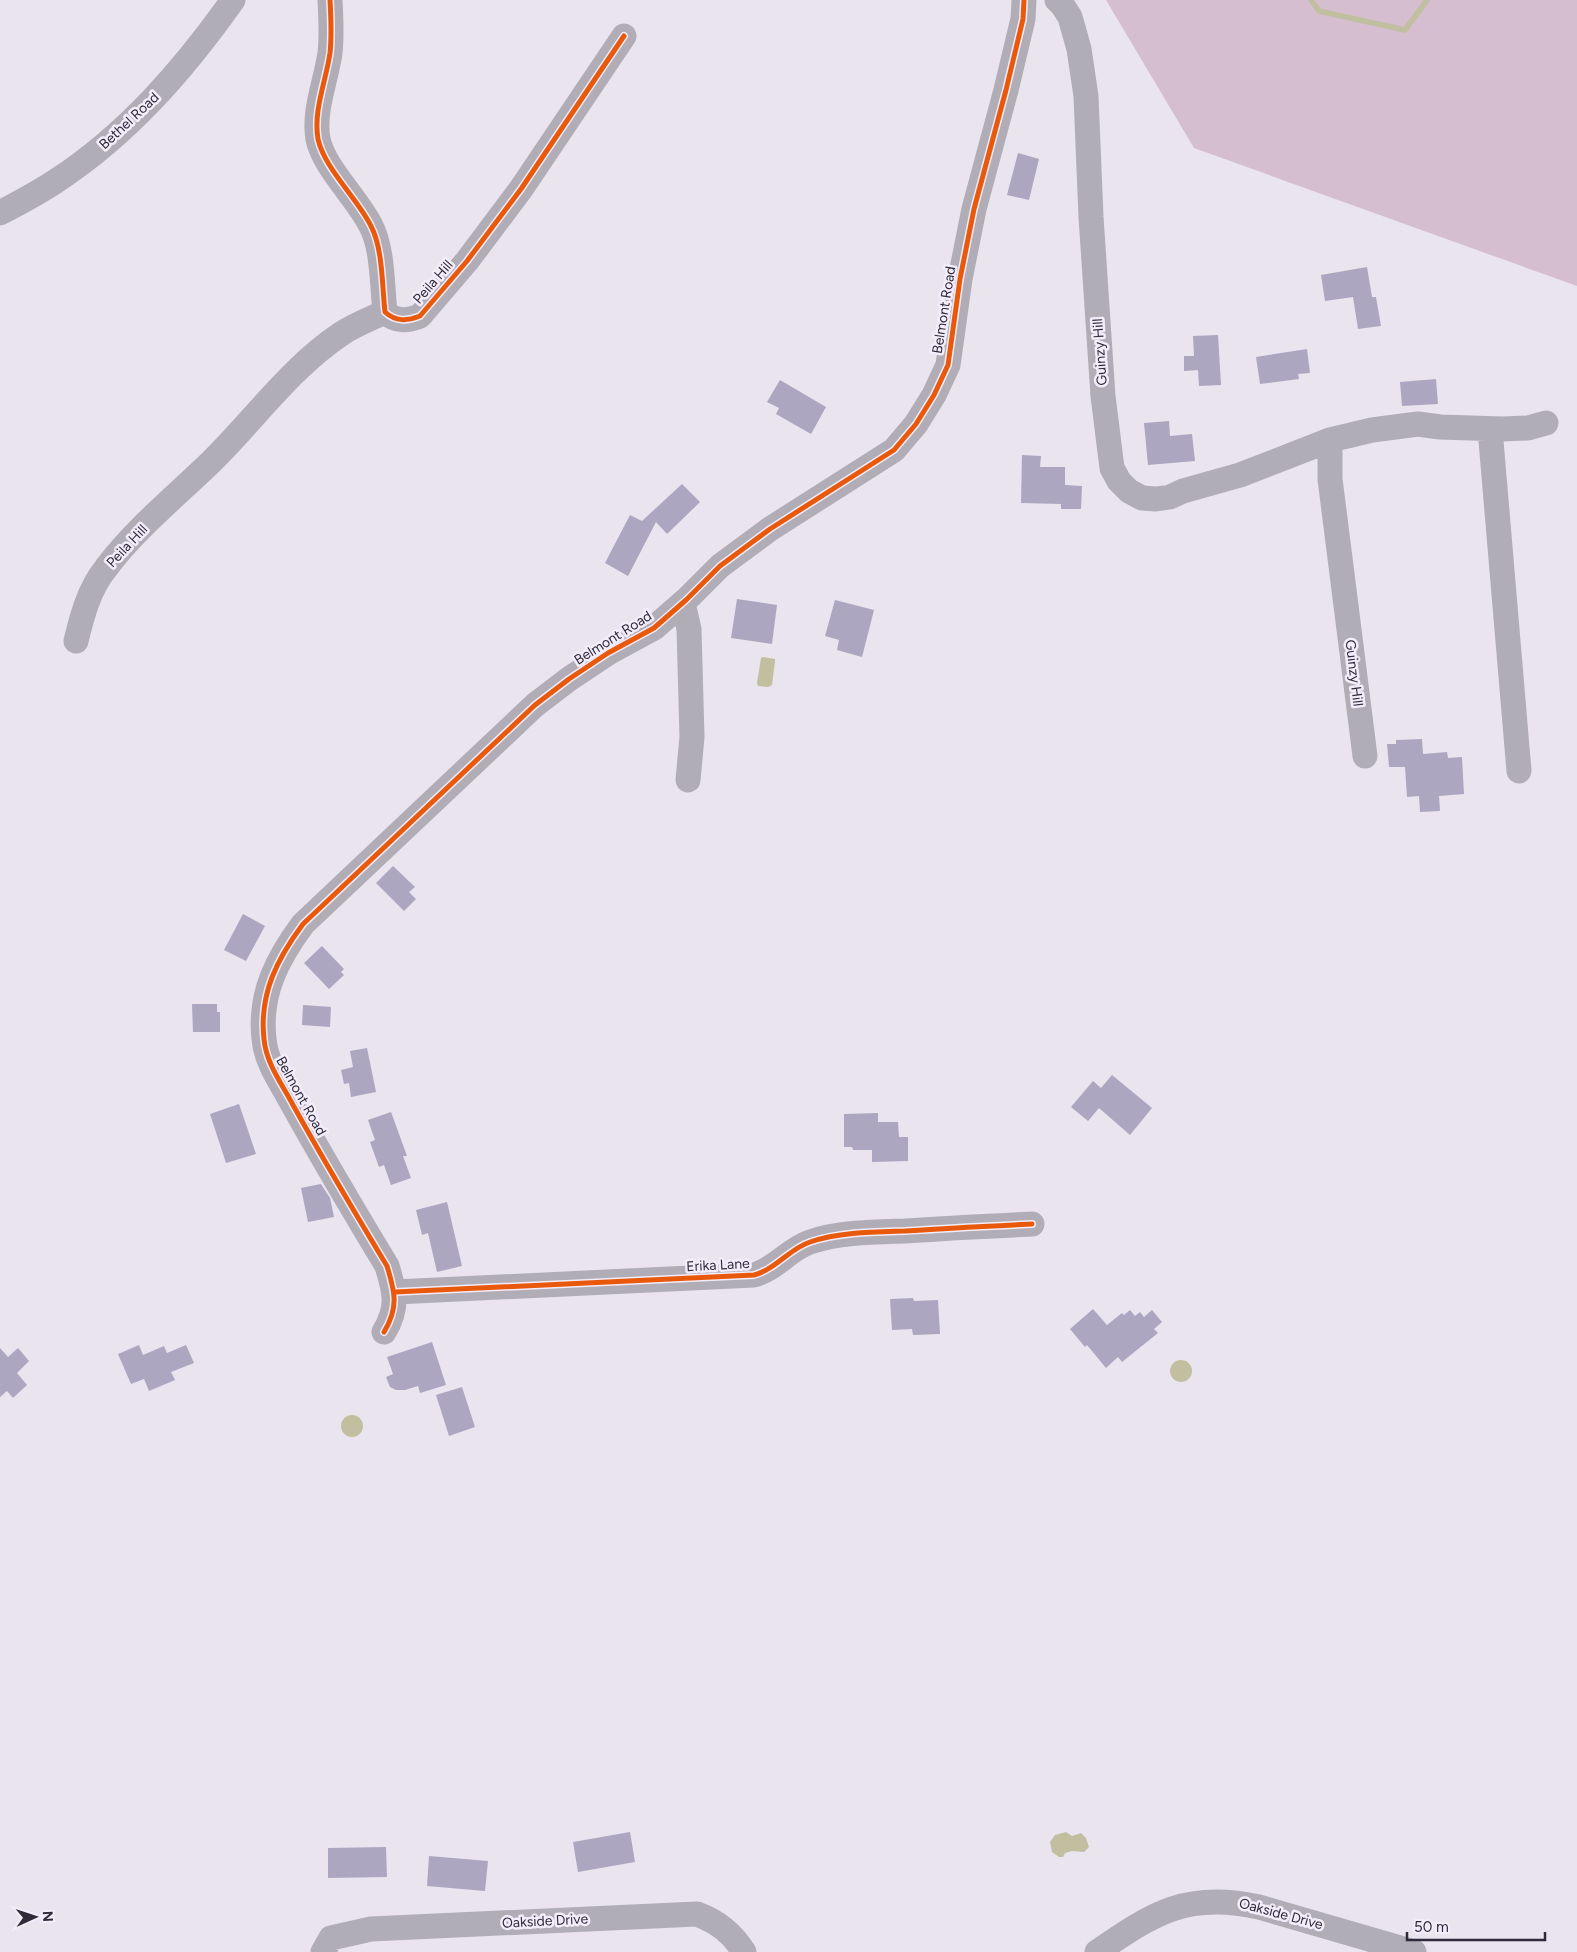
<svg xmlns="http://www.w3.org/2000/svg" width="1577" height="1952" font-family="Figtree,sans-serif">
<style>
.green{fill:#d4bed0}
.water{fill:#c1bfa0}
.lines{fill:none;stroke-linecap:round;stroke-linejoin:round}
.stream{stroke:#c1bfa0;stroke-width:5.5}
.building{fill:#aca6c1}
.minor{stroke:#b1adb7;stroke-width:25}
.cycleway-casing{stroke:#f3ecfa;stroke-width:8}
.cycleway{stroke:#e8590c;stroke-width:5}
.labels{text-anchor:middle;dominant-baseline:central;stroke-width:5;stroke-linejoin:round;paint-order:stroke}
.street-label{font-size:14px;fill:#2e2a39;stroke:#f3ecfa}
</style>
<rect width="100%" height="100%" fill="#e9e4ee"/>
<!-- green -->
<path class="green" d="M1106 0H1577V286L1194 148Z"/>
<!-- water -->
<path class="water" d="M763 657 775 659V661L772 685 768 687 758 686 757 683 761 658Z
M1170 1371a11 11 0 1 1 22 0a11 11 0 1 1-22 0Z
M341 1426a11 11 0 1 1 22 0a11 11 0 1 1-22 0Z
M1066 1832 1072 1836 1081 1833 1086 1838 1089 1847 1084 1852 1072 1851 1065 1853 1063 1857H1059L1052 1852 1050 1842 1055 1835Z"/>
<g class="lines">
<!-- stream -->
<path class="stream" d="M1311 0 1319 11 1405 30 1427 0"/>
</g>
<!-- building -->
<path class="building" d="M1018 153 1039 159 1029 200 1007 195Z
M1367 267 1372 297H1376L1381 326 1358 329 1353 297 1325 301 1321 275Z
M1218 335 1221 385 1199 386 1198 370 1184 371V356H1194L1193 336Z
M1307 349 1310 373 1298 374 1299 379 1260 384 1256 357Z
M1436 379 1438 404 1402 406 1400 382Z
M780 380 826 407 811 434 776 414 779 408 767 402Z
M1169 421 1170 436 1192 434 1195 461 1148 465 1144 423Z
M1022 455 1041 456 1040 467H1065V485L1082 486 1081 509H1061V504L1021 503Z
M682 484 700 502 667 534 656 522 628 576 605 563 630 515 642 521Z
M737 599 777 605 772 644 731 638Z
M835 600 874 610 862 657 837 650 839 640 825 636Z
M1422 739 1423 754 1447 752 1448 758 1462 757 1464 794 1439 796 1440 811 1420 812 1419 796 1407 797 1405 767H1389L1387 744H1396V740Z
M393 866 415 887 409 892 416 899 404 911 376 883Z
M243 914 265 926 246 961 224 950Z
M322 946 344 969 341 972 344 975 329 989 304 963Z
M192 1004H217V1012H220V1032H193Z
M303 1005 331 1007 330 1027 302 1025Z
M367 1048 376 1092 351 1097 349 1083 344 1084 341 1070 353 1067 350 1051Z
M1112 1075 1152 1108 1130 1135 1099 1108 1088 1121 1071 1107 1093 1081 1101 1088Z
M239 1104 256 1154 226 1163 210 1114Z
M391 1112 407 1156H403L411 1178 391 1185 384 1165 379 1167 370 1142 375 1140 368 1120Z
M878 1113V1122H898L899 1137H908V1161L872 1162V1150H853L852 1147H844V1114Z
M321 1184 330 1198 334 1217 308 1222 301 1188Z
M447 1202 462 1266 437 1272 428 1233 422 1235 416 1210Z
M913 1298 914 1301 938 1300 940 1334 913 1335 912 1329 892 1330 890 1299Z
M1093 1309 1107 1325 1122 1313 1124 1315 1130 1310 1135 1316 1140 1312 1144 1317 1152 1310 1162 1322 1154 1329 1158 1333 1122 1362 1118 1357 1106 1368 1087 1345 1085 1347 1070 1329Z
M432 1342 446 1385 420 1393 418 1386 405 1390H396L390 1387 386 1377 393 1374 387 1357Z
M139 1345 143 1355 164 1346 167 1353 186 1345 194 1363 171 1372 175 1380 149 1391 144 1379 131 1384 118 1354Z
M0 1348 8 1357 18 1348 29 1361 17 1373 27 1385 13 1398 7 1391 0 1397Z
M462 1387 475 1427 449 1436 436 1395Z
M630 1832 635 1862 578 1872 573 1842Z
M386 1847 387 1877 328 1878V1848Z
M429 1856 488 1861 485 1891 427 1886Z"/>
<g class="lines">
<!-- minor -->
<path class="minor" d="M330 0C331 18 332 35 330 53 326 81 313 111 318 139 324 168 358 199 371 226 383 249 382 286 385 312 396 322 407 321 420 316L467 261 521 189 624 36
M1057 0 1063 6 1070 17 1079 49 1086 96 1091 217 1103 396 1112 468 1119 481 1129 491 1142 498 1156 499 1170 497 1183 491 1240 475 1330 440 1372 430 1418 424 1440 427 1502 429 1528 428 1546 423
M0 213C19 203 38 193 56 181 128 134 184 69 233 0
M1490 429 1519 771
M1330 440V479L1365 756
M683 603 689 629 692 737 688 780
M76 641C82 616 89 589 106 568 135 529 176 496 211 462 254 420 290 368 341 334 354 325 370 319 385 312
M395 1292 754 1275C776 1269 789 1249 810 1242 840 1232 874 1232 905 1231 947 1228 990 1226 1032 1224
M384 1332C399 1307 395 1292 387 1266 355 1213 323 1159 293 1105 282 1084 266 1063 264 1039 259 994 277 959 303 924L535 705 569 679 608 653 654 628 686 600 720 566 770 529 894 450 916 424 934 395 948 365 960 279 974 209 1006 90 1023 19 1024 0
M323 1952 331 1938 371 1929 697 1914C718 1922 732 1933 744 1952
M1097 1952C1154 1913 1187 1891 1259 1907L1414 1952"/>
<defs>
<path id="cycleway" d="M330 0C331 18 332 35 330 53 326 81 313 111 318 139 324 168 358 199 371 226 383 249 382 286 385 312 396 322 407 321 420 316L467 261 521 189 624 36
M395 1292 754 1275C776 1269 789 1249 810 1242 840 1232 874 1232 905 1231 947 1228 990 1226 1032 1224
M384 1332C399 1307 395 1292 387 1266 355 1213 323 1159 293 1105 282 1084 266 1063 264 1039 259 994 277 959 303 924L535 705 569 679 608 653 654 628 686 600 720 566 770 529 894 450 916 424 934 395 948 365 960 279 974 209 1006 90 1023 19 1024 0"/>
</defs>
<!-- cycleway casing -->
<use href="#cycleway" class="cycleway-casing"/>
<!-- cycleway -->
<use href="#cycleway" class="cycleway"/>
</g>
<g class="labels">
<!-- street labels -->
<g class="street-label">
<text transform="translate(129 121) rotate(-43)">Bethel Road</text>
<text transform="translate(433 282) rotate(-49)">Peila Hill</text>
<text transform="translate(944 310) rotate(-81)">Belmont Road</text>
<text transform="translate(1100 352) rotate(-94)">Guinzy Hill</text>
<text transform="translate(127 546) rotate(-47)">Peila Hill</text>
<text transform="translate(613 638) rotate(-32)">Belmont Road</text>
<text transform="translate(1354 673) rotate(83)">Guinzy Hill</text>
<text transform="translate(301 1096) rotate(61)">Belmont Road</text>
<text transform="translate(718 1265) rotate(-3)">Erika Lane</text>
<text transform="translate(1281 1914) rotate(15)">Oakside Drive</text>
<text transform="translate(545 1921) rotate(-3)">Oakside Drive</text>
</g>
</g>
<!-- north arrow -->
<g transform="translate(35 1917) rotate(87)" stroke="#f3ecfa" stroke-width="4" paint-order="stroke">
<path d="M0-4L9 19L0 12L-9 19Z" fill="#2e2a39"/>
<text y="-8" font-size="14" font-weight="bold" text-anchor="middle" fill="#2e2a39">N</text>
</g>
<!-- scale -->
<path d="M1407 1932v8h138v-8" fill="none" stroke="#2e2a39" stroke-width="2.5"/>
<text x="1414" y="1932" font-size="15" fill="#2e2a39" stroke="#f3ecfa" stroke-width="4" paint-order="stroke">50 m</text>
</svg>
